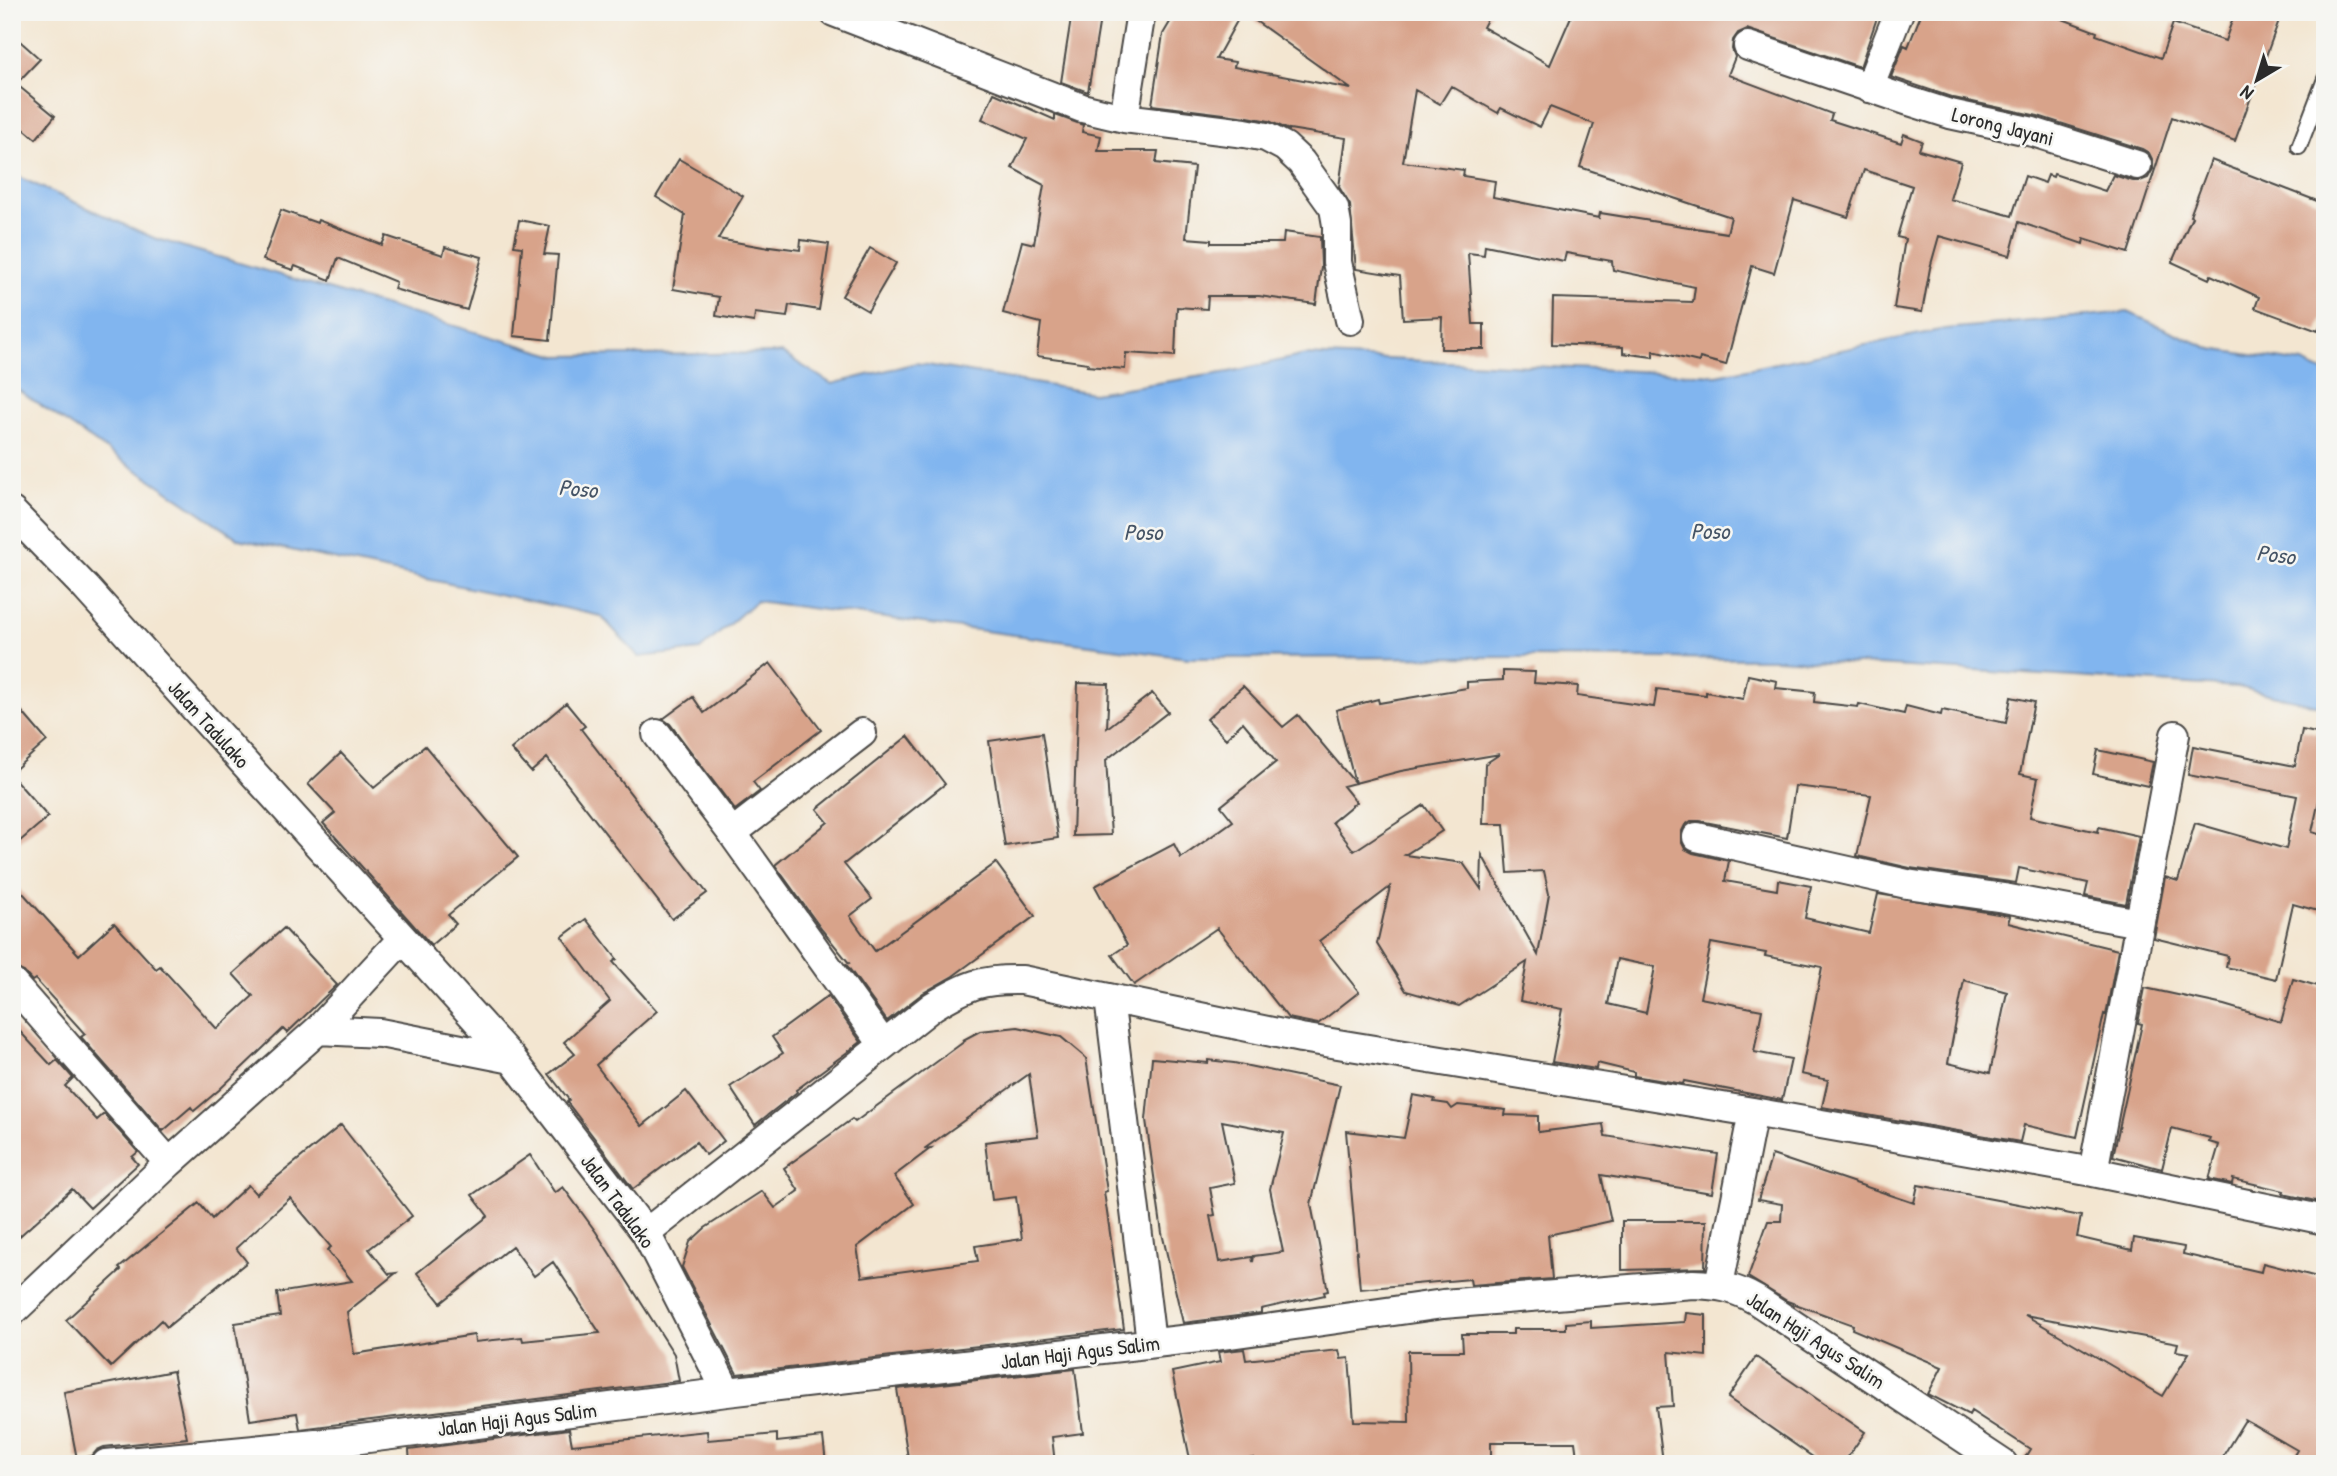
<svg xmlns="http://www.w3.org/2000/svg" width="2337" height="1476" font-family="'Patrick Hand',sans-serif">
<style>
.water{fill:#81b5ef;stroke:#56708d;stroke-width:2}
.building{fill:#d8a38a;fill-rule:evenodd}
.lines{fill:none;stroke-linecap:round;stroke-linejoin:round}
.lane-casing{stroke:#494744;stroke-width:18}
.street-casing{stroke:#494744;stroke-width:32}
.lane{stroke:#fff;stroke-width:14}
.street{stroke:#fff;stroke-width:28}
.labels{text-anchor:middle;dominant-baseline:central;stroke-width:5;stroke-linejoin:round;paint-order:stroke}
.street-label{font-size:21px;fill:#2b2b2b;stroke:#f6f6f2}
.water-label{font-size:23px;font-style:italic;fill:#455466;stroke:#f6f6f2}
</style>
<rect width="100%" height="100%" fill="#f6f6f2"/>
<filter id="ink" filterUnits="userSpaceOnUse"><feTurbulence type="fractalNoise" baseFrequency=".0143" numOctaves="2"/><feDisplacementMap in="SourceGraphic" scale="14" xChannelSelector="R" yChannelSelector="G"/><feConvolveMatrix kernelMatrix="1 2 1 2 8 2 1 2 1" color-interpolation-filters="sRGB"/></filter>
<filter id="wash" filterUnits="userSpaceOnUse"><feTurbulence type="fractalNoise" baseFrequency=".00686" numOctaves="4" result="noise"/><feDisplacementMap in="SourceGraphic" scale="28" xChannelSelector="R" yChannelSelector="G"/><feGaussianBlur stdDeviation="1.57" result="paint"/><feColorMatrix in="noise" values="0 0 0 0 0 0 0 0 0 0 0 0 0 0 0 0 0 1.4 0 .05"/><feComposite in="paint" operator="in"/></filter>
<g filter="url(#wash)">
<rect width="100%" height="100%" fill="#f3e6d1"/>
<!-- water -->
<path class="water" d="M12 174 154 238 557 356 782 353 832 384 916 363 1093 393 1229 372 1305 355 1717 375 1945 329 2128 312 2211 349 2303 363 2325 373V707L2238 687 1777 659 1523 657 1188 658 756 601 700 650 639 657 601 616 239 539 12 386Z"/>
<g id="blocks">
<!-- building -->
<path class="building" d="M1072 12H1101L1088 92 1061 82Z
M1176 12H1242L1216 59 1235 62 1234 67 1351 89 1243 12H1491L1483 27 1550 65 1573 12H1879L1860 67 1747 29 1738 33 1733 40 1732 49 1735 57 1728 75 1832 114 1830 120 1901 143 1904 134 1922 141 1919 150 1961 162 1950 199 2012 216 2025 176 2045 183 2048 175 2053 177 2054 174 2105 191 2113 175 2133 181H2140L2148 178 2153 169V161L2149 153 2142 149 2038 116 1954 98 1891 77 1904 45 1908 47 1922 12H2044L2097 32 2096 35 2161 58 2173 23 2225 41 2235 12H2282L2235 141 2172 117 2128 253 2084 239 2083 244 2019 222 2010 256 1939 236 1930 268 1922 312 1894 308 1905 239 1897 237 1912 186 1864 170 1848 217 1794 200 1774 273 1752 266 1726 365 1700 358 1699 362 1653 351V357L1623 353V347L1552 344 1553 298 1693 302 1695 287 1613 270 1612 261 1566 253 1564 261 1485 245 1484 255 1468 253 1473 324H1484V349H1441L1442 317 1403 319 1400 276 1356 269 1350 205 1339 187 1346 138 1289 129V130L1269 121 1248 117 1152 105 1163 34ZM1451 86 1498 113 1501 108 1540 127 1550 107 1594 124 1580 167 1731 217 1727 233 1600 213 1599 218 1493 197 1495 181 1463 176 1464 170 1403 162 1415 90 1440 104Z
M12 34 40 59 16 84 55 116 36 139 12 119Z
M994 93 1055 120V115L1083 125 1082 132 1101 136 1098 151H1158L1156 163 1194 167 1186 238 1211 240V243H1283L1284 232 1320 237 1321 267 1316 304 1259 296H1208L1207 309 1177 307 1175 356 1126 353 1125 369 1087 366 1088 363 1037 356 1041 323 1003 313 1022 241 1034 244 1044 185 1012 168 1027 139 982 119Z
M679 159 743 196 718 239 769 248V246L800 250 801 240 829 244 819 310 789 305 787 317 755 313 754 322 716 316 719 297 673 289 685 215 656 197Z
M2211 160 2325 204V312L2318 331 2255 308 2259 297 2211 275 2209 279 2172 262 2192 217 2190 216Z
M281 210 317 223 318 220 382 245 386 236 443 255 445 247 482 257 467 310 394 289 396 282 338 258 330 280 295 266 293 270 263 260Z
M519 220 550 226 544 254 558 255 550 340 514 336 522 247 514 246Z
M870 248 896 263 868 311 842 296Z
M770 663 821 730 753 782 760 791 735 810 670 724 663 719 693 697 704 713Z
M1503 671 1535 672 1534 683 1578 686 1577 696 1654 707 1657 689 1706 695V692L1743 699 1748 675 1777 681 1776 688 1815 692 1814 702 1858 707 1859 704 1904 714 1906 706 1941 715 1942 710 2006 723 2011 697 2034 702 2020 774 2038 778 2030 817 2098 832 2099 827 2139 836 2126 904 2085 896 2088 883 2019 868 2016 883 1910 868 1857 856 1871 795 1795 786 1787 838 1700 821H1691L1685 825 1681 833V841L1685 849 1693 853 1729 861 1725 881 1777 890 1778 880 1811 886 1805 918 1869 933 1878 894 2010 916 2008 923 2118 950 2106 1015 2104 1014 2077 1137 2024 1125 2020 1142 1822 1107 1828 1080 1801 1074 1822 967 1765 956 1766 953 1711 943 1700 998 1762 1010 1754 1052 1791 1059 1782 1100 1684 1081 1683 1084 1634 1076V1072L1597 1063 1596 1069 1552 1062 1562 1009 1520 1001 1527 962 1459 1006 1406 991 1377 944 1390 887 1319 941 1359 992 1318 1024 1288 1018 1217 928 1134 985 1112 955 1127 945 1095 886 1174 844 1181 858 1233 821 1221 806 1276 762 1243 722 1226 739 1207 719 1243 686 1283 727 1298 715 1355 783 1343 786 1356 802 1332 822 1354 851 1424 805 1442 831 1405 855 1463 863 1481 889 1482 855 1538 955 1549 894 1544 871 1508 873 1504 824H1483L1485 764 1500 754 1401 771 1355 783 1336 710 1378 699 1379 703 1467 688V682L1503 680ZM1617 959 1655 967 1646 1013 1608 1004ZM1964 980 2007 992 1990 1073 1948 1063Z
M1078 683 1109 684 1107 728 1152 693 1168 712 1106 760 1111 835 1073 836Z
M12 700 47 741 12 772Z
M566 703 585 726 581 729 707 893 672 919 547 758 531 772 511 749Z
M2302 730 2325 735V773L2312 832 2325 836V913L2293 904 2276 979 2226 967 2228 956 2154 938 2165 877 2178 881 2195 823 2286 849 2297 796 2188 775 2193 746 2295 766Z
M1042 733 1058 838 1005 846 989 741Z
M908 736 945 784 844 864 872 899 850 916 875 951 996 863 1035 916 953 976 923 993 887 1021 846 964 849 963 822 930 775 865 828 822 817 809Z
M425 746 518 857 448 915 456 924 431 945 323 823 335 813 308 784 341 753 374 788Z
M2098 750 2153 762 2148 786 2093 774Z
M12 776 48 817 12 848Z
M12 881 79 955 114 923 156 969 160 966 217 1029 253 996 233 974 284 928 337 985 287 1033 283 1029 219 1090 194 1111 191 1107 163 1131 81 1037 85 1034 35 979 32 981 24 972 12 967Z
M586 919 617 959 613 962 657 1011 596 1065 642 1126 686 1091 724 1141 706 1155 696 1142 633 1189 567 1102 569 1100 549 1074 575 1054 564 1042 610 1001 562 937Z
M2293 979 2325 988V1203L2283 1194 2284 1191 2233 1179 2232 1184 2209 1179 2219 1145 2209 1142 2210 1138 2172 1128 2162 1169 2113 1156 2142 1024 2138 1023 2145 988 2224 1005 2281 1022Z
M828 996 861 1042 796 1090 797 1092 755 1125 730 1087 783 1053 772 1037Z
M12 1023 51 1065 57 1060 73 1078 65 1086 97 1120 104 1114 138 1152 132 1157 138 1164 90 1208 72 1189 12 1243Z
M1018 1027 1061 1037 1086 1058 1107 1191 1104 1192 1124 1329 737 1374 682 1267 690 1242 705 1228 762 1191 775 1208 799 1191 784 1168 852 1119 855 1122 965 1041 963 1040 980 1031ZM1029 1074 1038 1136 985 1142 992 1200 1016 1197 1022 1239 975 1246 978 1261 862 1277 857 1247 914 1204 894 1176 931 1148 924 1149Z
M1152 1058 1208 1063V1060L1234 1063 1340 1085 1311 1204 1328 1291 1324 1292 1325 1295 1261 1309V1313L1183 1323 1162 1233 1146 1120ZM1222 1121 1284 1133 1270 1189 1283 1252 1254 1256 1253 1262 1252 1257 1219 1262 1210 1216 1215 1215 1210 1188 1235 1183Z
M1413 1095 1435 1099 1434 1102 1448 1104 1452 1109 1458 1105 1506 1110 1505 1115 1538 1116V1132L1603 1124 1605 1136 1718 1154 1712 1193 1601 1175 1611 1221 1548 1235 1552 1279 1471 1285 1470 1279 1360 1289 1346 1131 1404 1138Z
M341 1125 412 1216 369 1249 389 1274 396 1273 347 1312 354 1354 474 1335 475 1342 522 1337 523 1341 600 1333 553 1262 534 1276 512 1246 441 1303 417 1273 488 1216 472 1195 530 1155 555 1193 563 1187 596 1232 674 1354 679 1381 300 1429 297 1413 250 1420 235 1323 280 1316 277 1293 352 1281 327 1250 331 1247 290 1198 236 1248 247 1262 167 1327 161 1320 111 1367 66 1320 121 1270 119 1268 199 1203 212 1219 248 1185 256 1194Z
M1772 1155 1914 1203 1918 1185 2081 1216 2077 1237 2132 1250 2134 1238 2184 1247 2183 1254 2261 1272 2263 1263 2325 1279V1464H2289L2297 1450 2245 1420 2218 1464H2021L2030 1449 1971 1411 1969 1415 1928 1394 1942 1367 1852 1329 1853 1325 1787 1301 1748 1277 1768 1221H1781L1782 1204 1758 1200ZM2025 1315 2178 1343 2176 1351 2189 1353 2163 1396Z
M1622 1221H1706L1705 1268 1622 1270Z
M1686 1313 1706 1315V1356L1669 1352 1673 1406 1656 1407 1663 1462 1578 1464 1575 1442H1491V1458H1460V1464H1360V1459L1299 1463V1458L1255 1464 1254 1458 1223 1464H1191L1172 1372 1220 1362 1218 1352 1244 1349 1246 1360 1339 1350 1341 1359 1349 1358 1354 1421 1409 1422 1408 1351H1463L1462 1334H1513V1329H1566V1323L1591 1321V1328L1685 1322Z
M1756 1357 1865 1432 1843 1464H1823L1728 1398Z
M1075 1369 1083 1433 1052 1437 1055 1464H909L897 1389Z
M173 1371 187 1438 104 1447 97 1450 92 1456 77 1459 64 1392Z
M569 1429 572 1445 707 1431 708 1440 777 1434V1442L823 1437 826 1464H410L409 1450Z"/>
</g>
</g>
<g filter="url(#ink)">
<use href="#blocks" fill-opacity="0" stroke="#494744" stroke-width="2"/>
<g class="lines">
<defs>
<path id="lane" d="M2299 147 2325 79"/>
<path id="street" d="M834 12 1082 108 1124 118 1245 133 1266 137 1285 147 1301 162 1334 208 1337 225V262L1350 320
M1748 46 1909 101 1950 114 2033 132 2137 165
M1869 88 1899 12
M1124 118 1141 12
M12 512 86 588 512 1059 646 1233 727 1392
M657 734 732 833 883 1044
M732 833 862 733
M1697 837 1907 884 2004 898 2139 923
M12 983 169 1163
M1109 998 1151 1342
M318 1030 402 939
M2093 1172 2175 735
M646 1233 933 1006C968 985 981 979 1022 980L1301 1038 1753 1112 2093 1172 2325 1220
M1719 1285 1753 1112
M12 1312 169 1163 318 1030 380 1033 512 1059
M106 1464 337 1442 727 1392 1216 1336 1443 1304 1693 1284C1719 1285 1733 1287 1756 1300L2003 1464"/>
</defs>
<!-- lane casing -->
<use href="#lane" class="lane-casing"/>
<!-- street casing -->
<use href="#street" class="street-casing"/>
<!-- lane -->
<use href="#lane" class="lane"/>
<!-- street -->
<use href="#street" class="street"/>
</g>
</g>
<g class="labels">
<!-- street labels -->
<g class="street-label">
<text transform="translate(2003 126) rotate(14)">Lorong Jayani</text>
<text transform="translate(209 724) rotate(48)">Jalan Tadulako</text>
<text transform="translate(618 1201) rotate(54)">Jalan Tadulako</text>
<text transform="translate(1816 1340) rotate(33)">Jalan Haji Agus Salim</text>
<text transform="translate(1080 1352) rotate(-7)">Jalan Haji Agus Salim</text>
<text transform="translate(517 1419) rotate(-7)">Jalan Haji Agus Salim</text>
</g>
<!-- water labels -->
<g class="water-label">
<text transform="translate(578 488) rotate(5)">Poso</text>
<text x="1710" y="530">Poso</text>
<text x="1143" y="531">Poso</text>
<text transform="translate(2276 554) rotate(7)">Poso</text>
</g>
</g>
<!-- margin -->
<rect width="2337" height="1476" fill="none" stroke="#f6f6f2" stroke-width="42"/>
<!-- north arrow -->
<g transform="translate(2257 80) rotate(218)" stroke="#f6f6f2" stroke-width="5" paint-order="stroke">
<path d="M0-5L12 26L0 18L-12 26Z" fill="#2b2b2b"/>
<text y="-10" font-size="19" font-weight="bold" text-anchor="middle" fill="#2b2b2b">N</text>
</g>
</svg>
